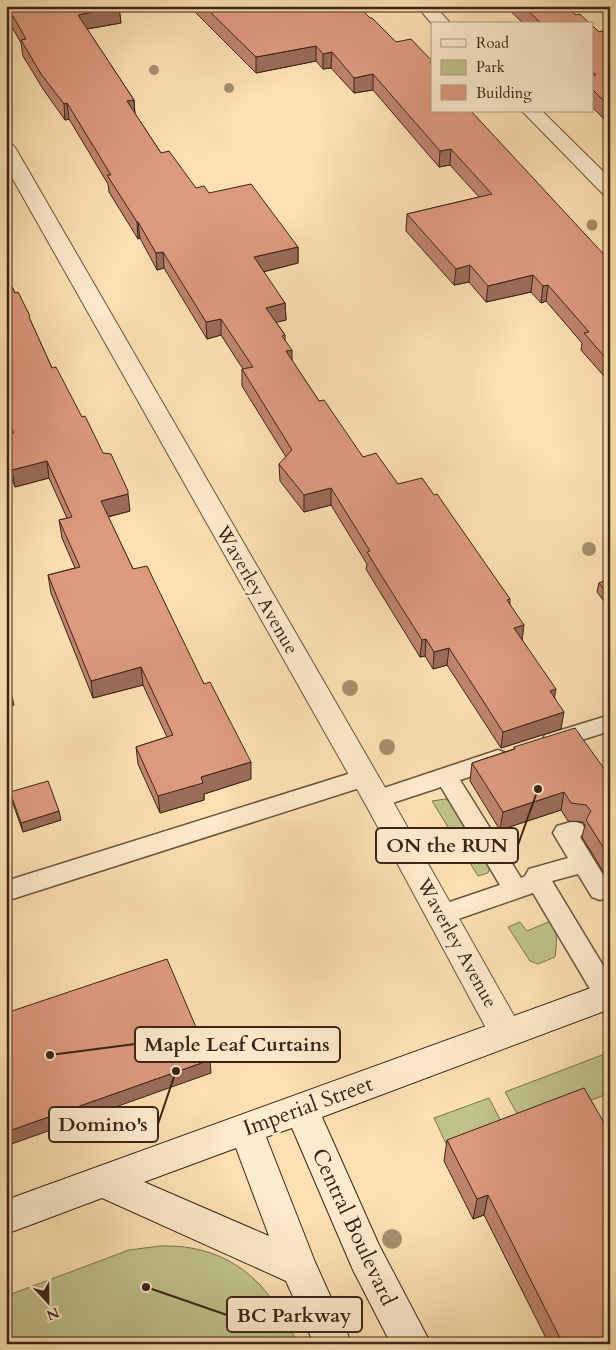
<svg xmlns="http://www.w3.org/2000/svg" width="616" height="1350" font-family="Cardo,serif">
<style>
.green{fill:#c0c28c;stroke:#7e7251}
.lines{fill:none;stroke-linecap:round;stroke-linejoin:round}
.lane-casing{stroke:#6c523d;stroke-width:3}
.street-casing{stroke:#6c523d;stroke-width:2}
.secondary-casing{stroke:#3c2316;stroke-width:2}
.lane{fill:#fdebcd;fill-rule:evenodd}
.street{fill:#fdebcd;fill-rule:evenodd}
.secondary{fill:#fdebcd;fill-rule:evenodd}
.tree{fill:#a58e6d}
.wall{fill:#bf846d;stroke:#3c2316}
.shaded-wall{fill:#9b6c59;stroke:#3c2316}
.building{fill:#de9a7f;stroke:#3c2316}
.labels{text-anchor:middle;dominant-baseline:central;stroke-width:5;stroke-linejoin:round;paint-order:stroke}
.street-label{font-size:19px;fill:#3c2316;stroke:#fdebcd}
.near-street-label{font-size:22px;fill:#3c2316;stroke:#fdebcd}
.leader{fill:none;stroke:#3c2316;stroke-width:2}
.callout-dot{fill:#3c2316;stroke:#fdebcd;stroke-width:2}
.callout{fill:#fdebcd;stroke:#3c2316;stroke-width:2}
.callout-label{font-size:20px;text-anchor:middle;font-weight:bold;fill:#3c2316}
</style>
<rect width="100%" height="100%" fill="#fce0b2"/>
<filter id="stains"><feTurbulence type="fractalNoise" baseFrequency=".004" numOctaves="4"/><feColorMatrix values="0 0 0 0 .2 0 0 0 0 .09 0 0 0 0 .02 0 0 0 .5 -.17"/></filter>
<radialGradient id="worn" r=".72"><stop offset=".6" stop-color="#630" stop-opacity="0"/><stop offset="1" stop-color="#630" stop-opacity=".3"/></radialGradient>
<!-- green -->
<path class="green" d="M445 799 454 803 490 866 488 873 478 876 432 801Z
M551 921C558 933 557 943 555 957L538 964 530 961 508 927 520 922 527 931Z
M610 1052V1093L524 1126 505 1092Z
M489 1098 506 1131 450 1152 434 1118Z
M160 1246C170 1246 181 1246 191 1248 247 1258 275 1296 298 1344H6V1296L129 1250Z"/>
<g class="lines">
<defs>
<path id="lane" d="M610 715V731L553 749 545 747 542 741 545 735Z
M498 750 506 753 509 759 506 765 460 780 521 878 525 876 529 869 568 858 553 833 557 826 574 821 582 824 586 830 580 837 605 878 610 876V896L600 900 592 897 578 874 552 881 610 977V1006L599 1004 533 893 441 925 432 922 429 915 432 908 500 885 441 787 377 808 369 805 366 799 369 793Z
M364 769 372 772 375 778 372 784 6 901V881Z"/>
<path id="street" d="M417 6H435L451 24H432Z
M522 111H542L610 178V196L603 194Z
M6 143 13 145 16 149 387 791 518 1023 522 1033 518 1043 506 1047 494 1043 367 807 6 167Z"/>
<path id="secondary" d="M610 981V1009L322 1117 379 1245 431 1344H391L353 1270 292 1128 266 1137 315 1262 352 1344H314L286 1281 102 1198 6 1234V1200ZM236 1148 269 1236 144 1182Z"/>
</defs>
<!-- lane casing -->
<use href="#lane" class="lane-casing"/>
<!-- street casing -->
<use href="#street" class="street-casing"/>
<!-- secondary casing -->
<use href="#secondary" class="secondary-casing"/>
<!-- lane -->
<use href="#lane" class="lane"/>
<!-- street -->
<use href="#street" class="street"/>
<!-- secondary -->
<use href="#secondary" class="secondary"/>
</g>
<!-- trees -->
<g class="tree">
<circle cx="154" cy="70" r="5"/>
<circle cx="229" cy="88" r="5"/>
<circle cx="592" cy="225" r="5.5"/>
<circle cx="589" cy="549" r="7"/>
<circle cx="350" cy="688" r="8"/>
<circle cx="387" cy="747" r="8"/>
<circle cx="392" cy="1239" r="10"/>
</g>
<!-- wall -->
<path class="wall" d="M6 6H119L121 23 87 29 134 100 135 114 161 153 196 188 209 193 298 247V263L263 272 285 303 286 320 276 322 285 335V340L292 361 319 401 363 457 398 484 434 495 510 599V604L522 640 555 698 561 729 501 748 447 665 433 669 425 656 420 657 380 592 366 569 367 564 331 505 304 512 280 481 279 464 286 457 242 386V369H243L221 335 207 339 164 268 157 270 140 238 138 239 109 192 108 184 69 119 65 120 43 89 23 56 21 43 6 16Z
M189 6H358L432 111 610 261V383L581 350 582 343 546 301 541 303 531 292 486 302 469 282 454 285 406 231 407 214 479 197 450 165 439 167 373 90 354 93 331 68 323 69 316 61 256 73Z
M505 6H566L576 15 590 24H524Z
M592 25 599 32 610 38V125L592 107Z
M6 274 15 293 31 322 52 368 130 511 108 517 133 569 204 684 251 779 204 794V800L160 813 138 764 136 747 167 737 143 685 93 698 51 593 48 575 75 568 62 538 59 520 67 518 49 478 15 487 6 465V435L9 434 6 428Z
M610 579V609L597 592 599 583Z
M514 747 610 777V875L606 876 582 837 585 825 583 822 568 821 561 810 500 830 470 781 472 763 514 749Z
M10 792 61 820 23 832 12 801Z
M447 1140 610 1344H549L484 1215 473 1219 444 1161Z"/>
<!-- shaded-wall -->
<path class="shaded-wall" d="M119 7 121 23 80 30 78 15Z
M316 46V61L256 73V57Z
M332 52 331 68 323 69V54Z
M373 74V90L354 93V78Z
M134 100 135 116 127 101Z
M67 103 69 119 65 120 64 104Z
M451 149 450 165 439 167 440 151Z
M137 222H138L140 238 138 239Z
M298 247V263L254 274V257Z
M163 252 164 268 157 270 156 253Z
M470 265 469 282 454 285 456 269Z
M533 275 531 292 486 302 488 286Z
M548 285 546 301 541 303 543 286Z
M285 303 286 320 266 325V308Z
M221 319V335L207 339 206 322Z
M292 350V367L286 351Z
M47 461 49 478 15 487 12 470Z
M331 488V505L304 512V495Z
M128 494 130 511 103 518 101 501Z
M524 625 522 642 514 628Z
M426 639 425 656 420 657 422 640Z
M449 648 447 665 433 669 434 652Z
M141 667 143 685 93 698 91 681Z
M556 689 553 706 550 691Z
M12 696 14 705 6 708V698Z
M564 712 561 729 501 748 503 732Z
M251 762V779L204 794V800L160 813 158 796 201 777Z
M564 792 561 810 500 830 503 812Z
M59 811 61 820 23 832 21 823Z
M610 858V875L606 876Z
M210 1060 211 1073 6 1146V1132Z
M488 1195 484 1215 473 1219 477 1199Z"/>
<!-- building -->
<path class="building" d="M7 6H119V7L78 15 134 100 127 101 161 153 169 151 196 188 204 186 209 193 251 184 298 247 254 257 285 303 266 308 285 335 282 336 292 350 286 351 319 401 324 400 363 457 376 453 398 484 422 478 434 495 437 494 510 599 507 600 524 625 514 628 556 689 550 691 564 712 503 732 449 648 434 652 426 639 422 640 381 575 367 552 370 551 331 488 304 495 279 464 292 450 242 369 253 367 221 319 206 322 163 252 156 253 138 222H137L107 175H111L67 103 64 104 41 74 21 40 26 39Z
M204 6H358L370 18H372L396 42 411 39 432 61V62H430L432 65V111H471L610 261V363L584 333 589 332 548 285 543 286 533 275 488 286 470 265 456 269 407 214 492 194 451 149 440 151 373 74 354 78 332 52 323 54 316 46 256 57Z
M523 6H566L576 15 580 14 590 24H542Z
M592 25 599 32 602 31 610 38V107L592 89V75H596L592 72Z
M6 274 15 293 18 292 30 316 29 317 52 368 56 367 82 417 85 416 103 453 111 454 128 491V494L101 501 133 569 147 566 204 684 210 682 251 762 201 777 203 783 158 796 136 747 173 735 141 667 91 681 48 575 80 567 59 520 72 517 47 461 12 470 6 455V435L14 433 6 417Z
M610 579V597L599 583Z
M6 681 12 696 6 698Z
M575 728 610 777V858L586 820 591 811 586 805 571 803 564 792 503 812 472 763 515 749 514 747Z
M48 781 59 811 21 823 10 792Z
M167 959 210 1060 6 1132V1013Z
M584 1088 610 1133V1145L607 1146 610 1150V1344H563L488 1195 477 1199 447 1140Z"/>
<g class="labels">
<!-- street labels -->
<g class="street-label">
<text transform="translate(257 590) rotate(60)">Waverley Avenue</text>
<text transform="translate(457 943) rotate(61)">Waverley Avenue</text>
</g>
<!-- near-street labels -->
<g class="near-street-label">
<text transform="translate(308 1106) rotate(-20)">Imperial Street</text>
<text transform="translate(354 1227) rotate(65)">Central Boulevard</text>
</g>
</g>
<!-- callouts -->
<path class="leader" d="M538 789L518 845M50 1055L135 1044M176 1071L158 1124M146 1287L227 1315"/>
<g class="callout-dot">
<circle cx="538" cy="789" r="5"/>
<circle cx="50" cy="1055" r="5"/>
<circle cx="176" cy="1071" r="5"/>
<circle cx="146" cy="1287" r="5"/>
</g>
<g class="callout">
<rect x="376" y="828" width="142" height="35" rx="5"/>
<rect x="135" y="1027" width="205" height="35" rx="5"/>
<rect x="49" y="1107" width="109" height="35" rx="5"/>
<rect x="227" y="1297" width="135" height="35" rx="5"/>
</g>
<g class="callout-label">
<text x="447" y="852">ON the RUN</text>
<text x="237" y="1051">Maple Leaf Curtains</text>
<text x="103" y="1131">Domino's</text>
<text x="294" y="1322">BC Parkway</text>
</g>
<!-- margin -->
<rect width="616" height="1350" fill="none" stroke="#fce0b2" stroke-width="25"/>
<rect x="8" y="8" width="601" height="1335" fill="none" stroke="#3c2316" stroke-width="2.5"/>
<rect x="12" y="12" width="591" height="1325" fill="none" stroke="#3c2316"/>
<!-- legend -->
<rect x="431" y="22" width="162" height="90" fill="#fdebcd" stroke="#b09b84"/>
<rect x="441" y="39" width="25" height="8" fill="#fdebcd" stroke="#b09b84"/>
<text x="476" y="48" font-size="15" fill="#3c2316">Road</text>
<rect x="441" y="60" width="25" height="15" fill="#c0c28c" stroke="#b09b84"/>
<text x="476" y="72" font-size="15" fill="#3c2316">Park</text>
<rect x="441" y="85" width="25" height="15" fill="#de9a7f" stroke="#b09b84"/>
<text x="476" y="98" font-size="15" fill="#3c2316">Building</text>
<!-- north arrow -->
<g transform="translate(48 1302) rotate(158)" stroke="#fdebcd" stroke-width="4" paint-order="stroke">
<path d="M0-4L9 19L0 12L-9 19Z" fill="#3c2316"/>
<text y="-8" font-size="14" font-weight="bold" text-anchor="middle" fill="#3c2316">N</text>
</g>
<rect width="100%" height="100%" filter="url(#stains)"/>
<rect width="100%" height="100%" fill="url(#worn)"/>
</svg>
